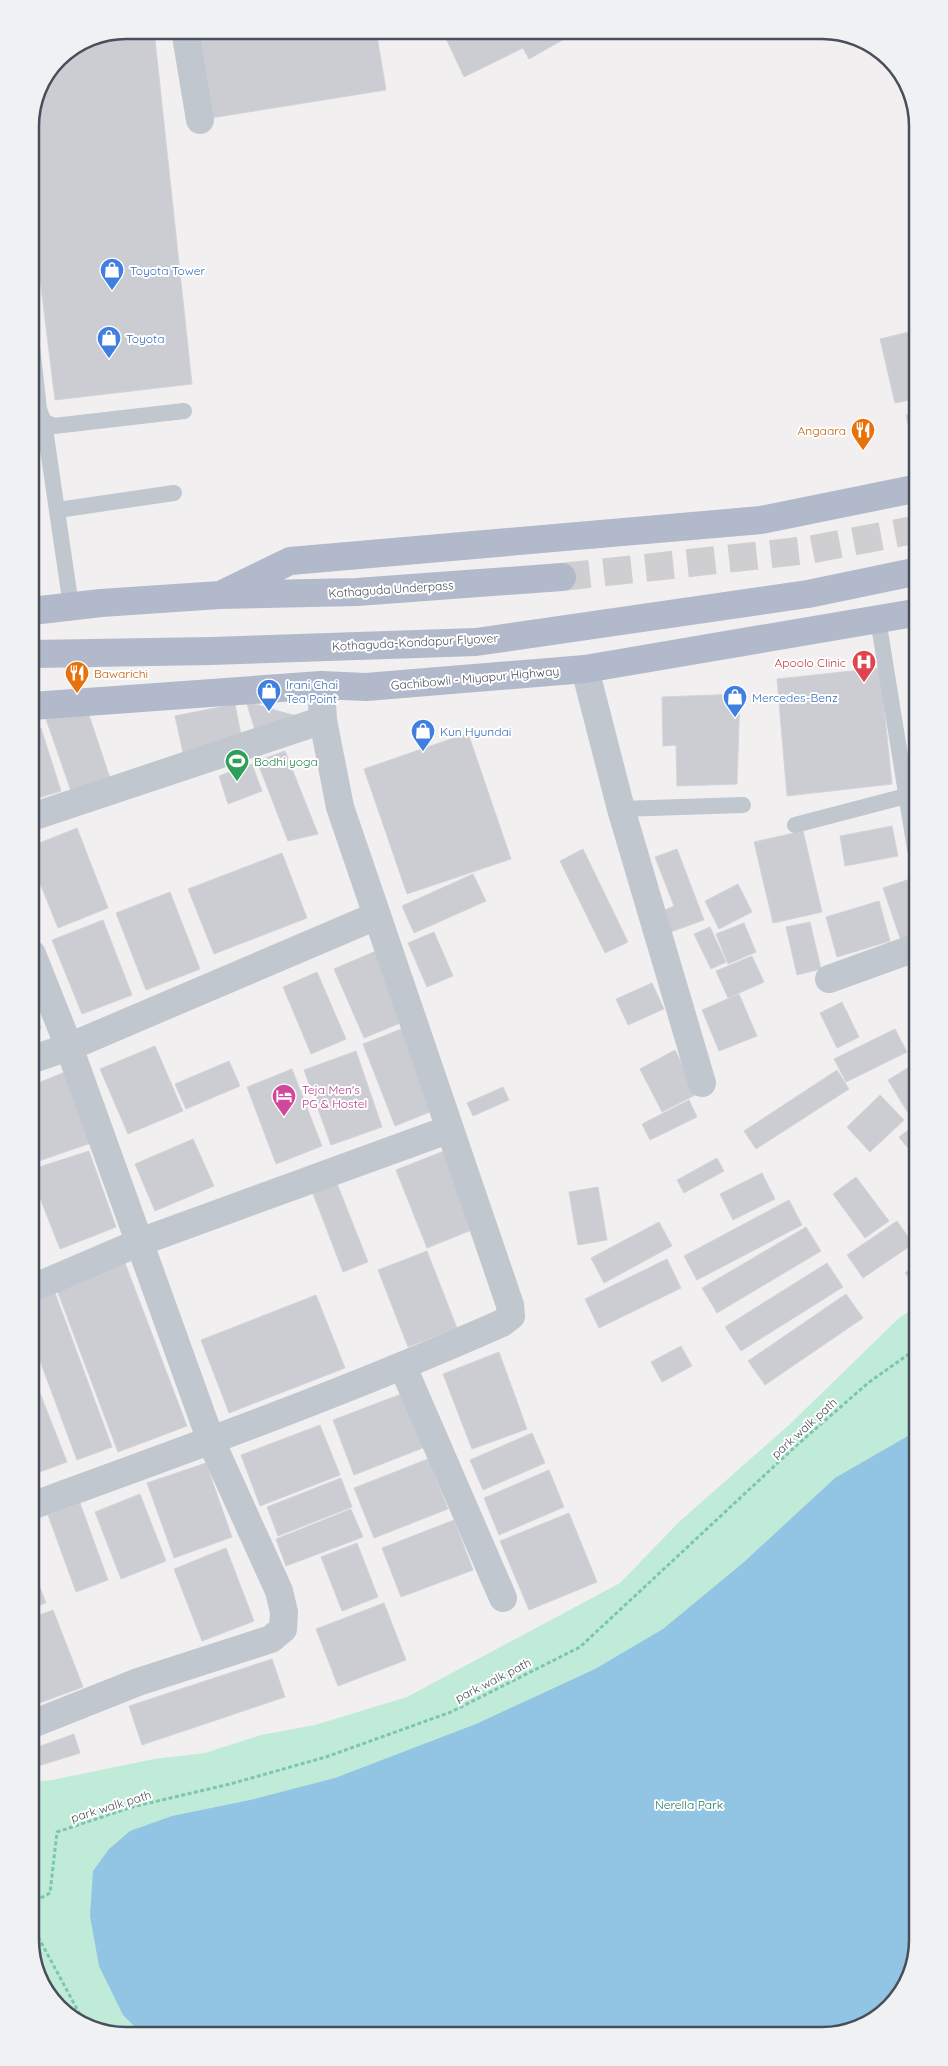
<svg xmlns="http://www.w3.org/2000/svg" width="948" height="2066" font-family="Quicksand,sans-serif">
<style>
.green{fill:#c1ebd9}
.water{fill:#92c4e4}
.building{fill:#cccdd3;stroke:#d3d4da}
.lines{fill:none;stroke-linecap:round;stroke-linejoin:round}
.primary-tunnel{stroke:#cfcfd1;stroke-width:28;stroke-dasharray:28 14;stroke-linecap:butt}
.path{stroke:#7cc6ae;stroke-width:3;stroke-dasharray:4 2.5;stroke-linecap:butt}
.service{stroke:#c0c7cf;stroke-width:16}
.minor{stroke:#c0c7cf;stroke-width:28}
.primary{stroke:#b1b9cb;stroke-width:28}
.labels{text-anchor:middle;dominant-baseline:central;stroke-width:4;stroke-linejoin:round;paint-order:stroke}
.shop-label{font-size:12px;fill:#366cbe;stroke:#fff;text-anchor:start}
.food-label{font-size:12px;fill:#c56008;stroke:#fff;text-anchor:end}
.street-label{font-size:12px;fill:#484f5a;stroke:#fff}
.health-label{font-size:12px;fill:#be3a42;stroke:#fff;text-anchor:end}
.leisure-label{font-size:12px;fill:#27864d;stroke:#fff;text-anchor:start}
.hotel-label{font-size:12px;fill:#b23c85;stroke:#fff;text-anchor:start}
.park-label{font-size:12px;fill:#1f765a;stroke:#fff}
.rim{fill:none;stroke:#484f5a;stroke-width:2.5}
</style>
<rect width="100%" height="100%" fill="#f1efef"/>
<!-- green -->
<path class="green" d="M916 1307 918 1940 898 1998 853 2031 119 2036 68 2016 35 1971V1782L52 1780 154 1759 205 1753 261 1735 315 1725 407 1697 620 1583 680 1521 789 1425 899 1318Z"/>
<!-- water -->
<path class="water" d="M913 1433 917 1434 918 1940 898 1998 853 2031 144 2036 123 2015 99 1966 90 1916 93 1871 109 1849 130 1831 172 1816 250 1800 335 1778 476 1724 595 1669 663 1629 744 1562 835 1478Z"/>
<!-- building -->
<path class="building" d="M126 30H154L192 384 55 400 30 198V120L58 58 89 37Z
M196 30H376L386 90 211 118Z
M442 30H580L529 59 523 48 464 77Z
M601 30H618L604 36Z
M913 331 914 399 895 403 880 339Z
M914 413V451L906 415Z
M880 668 892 784 787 796 777 679Z
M740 694 737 784 677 786 676 745 663 746 662 697Z
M246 701 278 711 313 720 257 737Z
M235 704 241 735 184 757 175 716Z
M86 706 110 778 71 791 46 719Z
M41 728 61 791 32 800V731Z
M468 733 511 859 407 894 364 769Z
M285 751 318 834 288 841 257 761Z
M252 764 262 791 228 804 219 776Z
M892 826 898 856 845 866 840 836Z
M77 828 108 908 58 928 32 863V846Z
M803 831 822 912 773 923 754 842Z
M583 849 628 942 605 953 560 861Z
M677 849 704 920 668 933 660 912 674 906 655 857Z
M282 853 307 918 214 954 188 889Z
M473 874 486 901 414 933 402 906Z
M910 879 915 894V936L901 941 883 888Z
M738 884 752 912 719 929 705 901Z
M170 892 200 969 146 990 116 913Z
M879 901 890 941 837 957 826 917Z
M103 920 132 995 82 1014 52 940Z
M810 922 821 969 797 975 786 927Z
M744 923 756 952 728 964 716 934Z
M710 927 726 962 711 969 694 934Z
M434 932 453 976 427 987 408 943Z
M376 951 405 1021 364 1038 334 969Z
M752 956 764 982 728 998 716 971Z
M317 972 346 1039 311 1054 283 987Z
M652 983 664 1009 628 1025 616 999Z
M739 994 757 1036 719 1051 702 1010Z
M842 1002 859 1037 837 1048 820 1013Z
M33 1007 41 1028 33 1032Z
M404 1028 435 1110 395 1126 363 1044Z
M895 1029 907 1052 846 1082 834 1059Z
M155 1046 183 1111 128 1134 100 1069Z
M675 1050 697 1094 662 1112 640 1069Z
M356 1051 382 1127 331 1145 304 1070Z
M229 1061 240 1086 186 1109 175 1084Z
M916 1063V1109L908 1113 888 1080Z
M292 1069 322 1146 276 1164 247 1087Z
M837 1070 849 1089 756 1149 744 1131Z
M65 1072 91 1143 36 1162 33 1154V1085Z
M503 1087 509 1100 473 1116 467 1103Z
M880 1095 904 1120 870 1152 847 1127Z
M689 1100 697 1117 650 1140 642 1124Z
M916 1124V1158L899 1137Z
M193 1139 214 1186 155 1211 135 1164Z
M89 1151 116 1227 60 1249 33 1180V1169Z
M444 1151 474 1229 427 1248 396 1170Z
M717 1158 724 1171 684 1193 677 1180Z
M762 1173 775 1199 733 1220 720 1194Z
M856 1177 889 1221 865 1238 833 1194Z
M336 1181 368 1262 343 1272 312 1191Z
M598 1187 607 1240 578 1245 569 1192Z
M789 1200 802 1225 697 1280 684 1256Z
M897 1221 913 1244 863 1278 847 1255Z
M659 1222 672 1246 604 1283 591 1258Z
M806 1227 821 1251 717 1313 702 1288Z
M427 1251 457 1328 408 1347 378 1270Z
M667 1259 681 1288 599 1328 585 1299Z
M125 1263 187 1426 118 1452 57 1290Z
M827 1263 843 1287 741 1351 725 1327Z
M916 1264V1287L905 1273Z
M55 1293 112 1447 77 1460 33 1342V1301Z
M846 1294 863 1318 765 1385 748 1361Z
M316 1295 345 1368 229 1413 201 1340Z
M681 1346 692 1366 662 1382 651 1362Z
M499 1352 527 1429 472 1449 443 1374Z
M40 1393 67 1462 34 1474V1396Z
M404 1393 425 1447 354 1475 333 1420Z
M320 1425 340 1475 260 1506 241 1455Z
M532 1433 545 1463 483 1490 470 1460Z
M428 1459 448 1509 374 1538 354 1488Z
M206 1463 232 1537 174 1558 147 1483Z
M549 1470 564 1507 499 1535 484 1498Z
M341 1478 352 1507 278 1536 267 1507Z
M140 1494 166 1561 121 1579 95 1512Z
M80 1503 108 1580 76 1592 48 1515Z
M351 1509 363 1537 286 1566 276 1539Z
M569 1513 597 1582 529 1610 500 1541Z
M454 1520 473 1570 401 1597 382 1548Z
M357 1543 378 1597 342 1611 321 1557Z
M226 1548 254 1621 202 1641 174 1569Z
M34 1572 46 1603 34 1607Z
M384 1603 406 1660 338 1686 316 1629Z
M53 1610 83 1687 34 1705V1617Z
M272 1659 285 1697 142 1745 129 1706Z
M74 1734 80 1753 35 1767V1748Z"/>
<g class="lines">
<!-- primary-tunnel -->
<path class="primary-tunnel" d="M562 577 808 550 914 530"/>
<!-- path -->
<path class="path" d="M35 1901 50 1893 57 1832 132 1807 230 1784 326 1757 451 1712 580 1647 797 1445 868 1383 916 1349
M35 1931 84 2022"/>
<!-- service -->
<path class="service" d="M31 337 39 409 44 422 54 426 184 411
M44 422 71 606
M58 510 174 493
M878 619 915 849
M621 809 743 805
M795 825 906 796"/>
<!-- minor -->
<path class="minor" d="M185 30 200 120
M585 669 621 809 702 1083
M32 817 323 720
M32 954 69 1047 211 1441 279 1591 284 1612 283 1629 271 1639 138 1682 35 1723
M829 979 915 948
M33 1059 69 1047 376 916
M33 1288 140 1242 450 1129
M403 1367 503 1598
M34 1505C191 1448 349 1391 502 1323L511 1316 510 1305 340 807 323 720 321 685"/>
<!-- primary -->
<path class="primary" d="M220 595 290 561 761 520 914 489
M32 611 101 603 220 595 357 592 562 577
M32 654 211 651 476 642 808 594 914 572
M32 706 321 685 366 687 585 669 914 613"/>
</g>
<!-- icons -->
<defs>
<symbol id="shop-pin" viewBox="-11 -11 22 30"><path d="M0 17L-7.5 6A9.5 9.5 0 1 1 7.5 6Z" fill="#3f7fe0" stroke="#fff"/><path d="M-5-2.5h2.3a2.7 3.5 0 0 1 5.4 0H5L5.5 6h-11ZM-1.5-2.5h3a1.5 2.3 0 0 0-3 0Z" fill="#fff"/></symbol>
<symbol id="restaurant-pin" viewBox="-11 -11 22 30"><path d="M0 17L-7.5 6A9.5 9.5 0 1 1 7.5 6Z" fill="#e8710a" stroke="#fff"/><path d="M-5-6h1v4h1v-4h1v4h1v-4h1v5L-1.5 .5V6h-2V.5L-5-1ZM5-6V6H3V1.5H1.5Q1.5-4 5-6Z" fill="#fff"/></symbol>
<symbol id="hospital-pin" viewBox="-11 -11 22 30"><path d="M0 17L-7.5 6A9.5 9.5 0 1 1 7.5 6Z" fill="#e0444e" stroke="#fff"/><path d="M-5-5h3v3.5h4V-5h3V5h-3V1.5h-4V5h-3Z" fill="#fff"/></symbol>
<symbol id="stadium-pin" viewBox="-11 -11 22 30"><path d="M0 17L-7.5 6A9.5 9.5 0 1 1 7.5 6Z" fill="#2e9e5b" stroke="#fff"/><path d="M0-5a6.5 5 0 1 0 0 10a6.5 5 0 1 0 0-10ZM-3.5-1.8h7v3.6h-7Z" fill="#fff"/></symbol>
<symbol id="hotel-pin" viewBox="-11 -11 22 30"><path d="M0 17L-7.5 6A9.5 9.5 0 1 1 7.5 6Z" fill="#d1479c" stroke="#fff"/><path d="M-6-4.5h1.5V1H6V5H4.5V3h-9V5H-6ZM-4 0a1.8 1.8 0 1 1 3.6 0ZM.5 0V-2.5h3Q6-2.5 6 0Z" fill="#fff"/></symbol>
</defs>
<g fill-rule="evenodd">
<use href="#shop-pin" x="98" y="256" width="28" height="38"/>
<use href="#shop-pin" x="95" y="324" width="28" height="38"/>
<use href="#restaurant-pin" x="849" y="416" width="28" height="38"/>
<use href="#hospital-pin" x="850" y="648" width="28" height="38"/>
<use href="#restaurant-pin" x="63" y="659" width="28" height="38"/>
<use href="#shop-pin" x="255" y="677" width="28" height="38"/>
<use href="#shop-pin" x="721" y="683" width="28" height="38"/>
<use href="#shop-pin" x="409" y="717" width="28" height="38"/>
<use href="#stadium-pin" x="223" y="747" width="28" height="38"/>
<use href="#hotel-pin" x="270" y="1082" width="28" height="38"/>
</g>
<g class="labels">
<!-- shop labels -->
<g class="shop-label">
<text x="130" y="270">Toyota Tower</text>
<text x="126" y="338">Toyota</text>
<text x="286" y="684">Irani Chai<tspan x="286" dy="14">Tea Point</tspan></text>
<text x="752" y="697">Mercedes-Benz</text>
<text x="440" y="731">Kun Hyundai</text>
</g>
<!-- food labels -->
<g class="food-label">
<text x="846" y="430">Angaara</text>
<text x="94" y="673" text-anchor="start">Bawarichi</text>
</g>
<!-- street labels -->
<g class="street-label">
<text transform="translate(391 589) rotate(-4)">Kothaguda Underpass</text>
<text transform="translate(415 642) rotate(-3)">Kothaguda-Kondapur Flyover</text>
<text transform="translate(475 678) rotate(-5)">Gachibowli - Miyapur Highway</text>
<text transform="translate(804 1428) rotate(-42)">park walk path</text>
<text transform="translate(493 1680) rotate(-27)">park walk path</text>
<text transform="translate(111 1806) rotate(-17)">park walk path</text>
</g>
<!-- health labels -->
<g class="health-label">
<text x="846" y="662">Apoolo Clinic</text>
</g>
<!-- leisure labels -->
<g class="leisure-label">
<text x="254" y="761">Bodhi yoga</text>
</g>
<!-- hotel labels -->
<g class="hotel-label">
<text x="302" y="1089">Teja Men's<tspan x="302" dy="14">PG &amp; Hostel</tspan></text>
</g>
<!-- park labels -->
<g class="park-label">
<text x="689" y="1804">Nerella Park</text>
</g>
</g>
<!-- crop -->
<path d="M0 0H948V2066H0ZM126 39H822A87 87 0 0 1 909 126V1940A87 87 0 0 1 822 2027H126A87 87 0 0 1 39 1940V126A87 87 0 0 1 126 39Z" fill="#f0f1f2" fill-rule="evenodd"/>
<path class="rim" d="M126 39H822A87 87 0 0 1 909 126V1940A87 87 0 0 1 822 2027H126A87 87 0 0 1 39 1940V126A87 87 0 0 1 126 39Z"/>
</svg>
